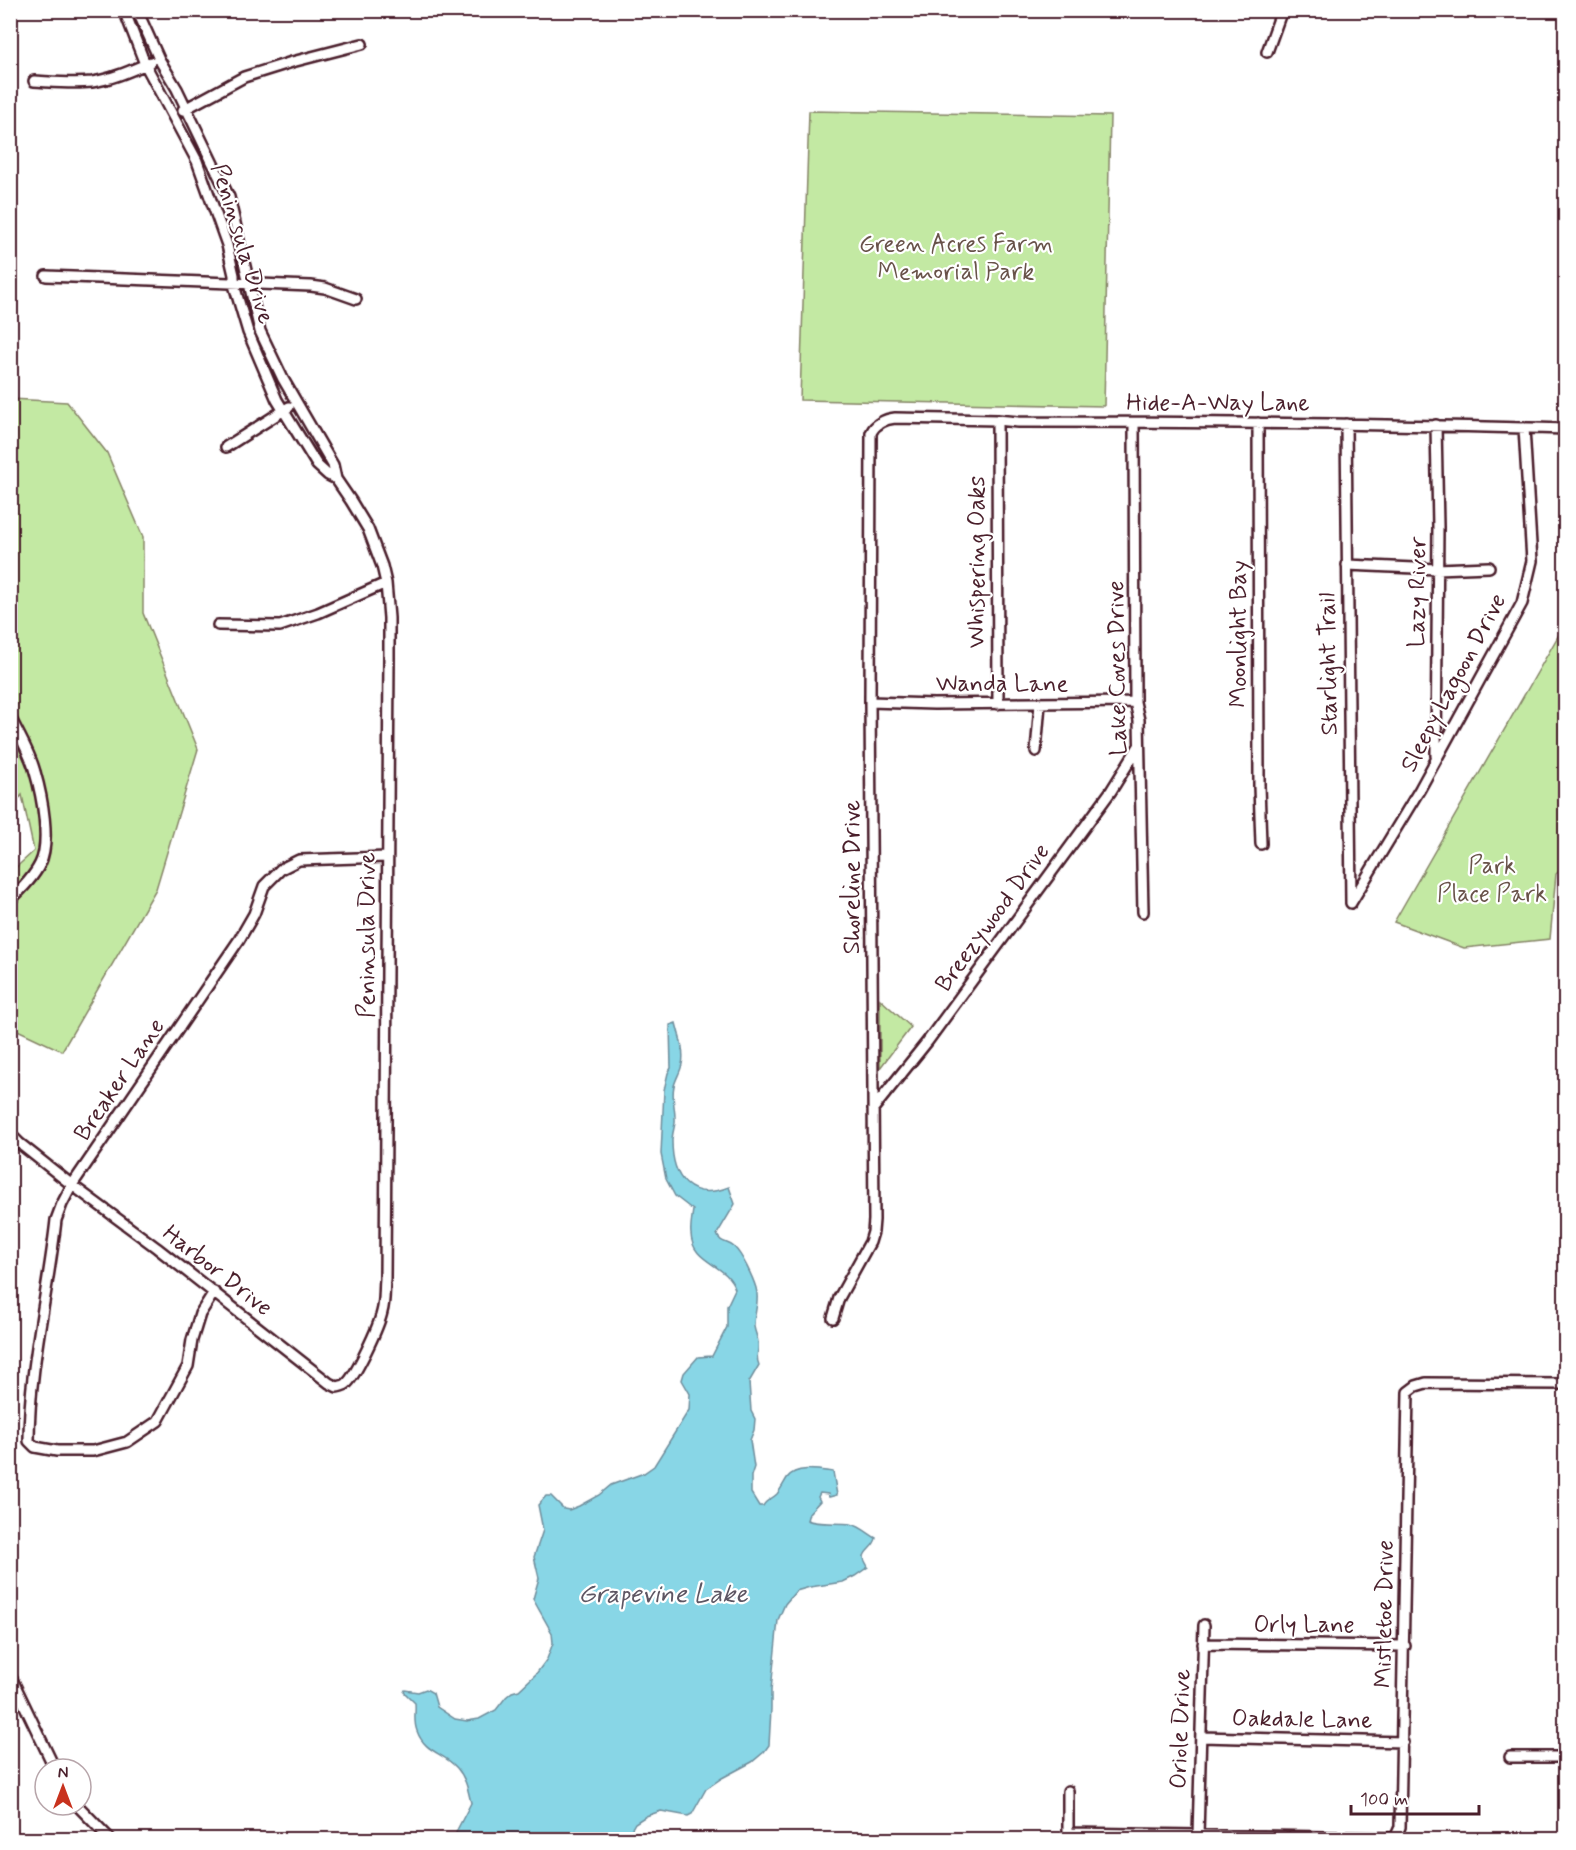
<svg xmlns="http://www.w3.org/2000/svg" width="1576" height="1850" font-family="Mynerve,sans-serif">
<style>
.green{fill:#c3e9a3;stroke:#868467;stroke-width:1.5}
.water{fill:#88d6e6;stroke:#6f8d9b;stroke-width:1.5}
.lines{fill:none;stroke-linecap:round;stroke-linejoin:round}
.minor-casing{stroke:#4a1f2b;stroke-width:14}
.minor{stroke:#fff;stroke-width:9}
.labels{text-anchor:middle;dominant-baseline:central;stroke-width:4.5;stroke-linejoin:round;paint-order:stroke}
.street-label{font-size:24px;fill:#4a1f2b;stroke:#fff}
.park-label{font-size:24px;fill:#685249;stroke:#fff}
.water-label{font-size:26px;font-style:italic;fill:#5d5663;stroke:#fff}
</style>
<rect width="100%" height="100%" fill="#fff"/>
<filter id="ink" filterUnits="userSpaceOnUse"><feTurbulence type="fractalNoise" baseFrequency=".0167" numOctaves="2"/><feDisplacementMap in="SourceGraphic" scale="12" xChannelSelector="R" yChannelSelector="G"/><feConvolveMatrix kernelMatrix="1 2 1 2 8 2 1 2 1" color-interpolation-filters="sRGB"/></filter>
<g filter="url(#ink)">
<!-- green -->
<path class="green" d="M809 111 1110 116 1104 406 800 400Z
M11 399 67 402 107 453 143 537V613L198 749 156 889 62 1051 11 1027V872L34 851 22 795 11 808Z
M1565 624V866L1556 874 1550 939 1464 948 1394 922Z
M880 999 911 1027 880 1068Z"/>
<!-- water -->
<path class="water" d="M676 1023C679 1035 685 1052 682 1064 681 1071 676 1078 674 1086 671 1098 676 1110 675 1123 674 1129 672 1135 672 1141 672 1178 690 1202 729 1187L735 1204 717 1234C720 1244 728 1241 734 1247 742 1254 753 1278 756 1288 760 1302 754 1312 754 1325 754 1331 758 1337 758 1343 759 1352 755 1356 759 1365L749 1382 751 1411 755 1419 754 1430 750 1440 754 1467 751 1476V1493L759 1506H763C766 1500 772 1499 777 1494 781 1489 784 1483 787 1478 796 1465 820 1470 833 1472L837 1495 829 1497 828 1494 820 1493 818 1497 820 1501 809 1513 807 1520C818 1525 838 1522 851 1524 860 1526 869 1534 876 1538 875 1547 863 1551 864 1558 864 1561 867 1564 868 1567L855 1576 843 1582 810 1587 796 1591 785 1604 778 1620 771 1690V1709L769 1745 764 1752 752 1762 722 1778 706 1789 692 1814 688 1816 661 1811 646 1816 635 1823 626 1839H454L457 1830 471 1803C468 1790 466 1778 457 1768 443 1752 425 1753 417 1731 413 1721 416 1713 415 1703L404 1692 405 1690 418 1692 426 1689 433 1693 437 1707 455 1719 467 1721 479 1719 496 1710 506 1697 512 1692 519 1690 536 1674 547 1659 553 1643 552 1633 533 1599 539 1578 534 1557 543 1530 538 1505 546 1496H551L564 1509 569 1510 579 1506 599 1495 611 1485 644 1473 654 1466 689 1410 690 1394 682 1380 684 1373 698 1357 712 1356 727 1327V1306L735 1289C727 1263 692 1264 691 1234 690 1226 692 1218 693 1210L675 1196 666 1179 661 1154 664 1090 668 1073 671 1068 670 1025Z"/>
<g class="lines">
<defs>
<path id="minor" d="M124 10 145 64 197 161 227 245 234 275V285L248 332 277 400 317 465 328 475 336 479
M1267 52 1282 10
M34 81C53 82 73 84 92 82 113 79 132 70 151 62
M183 110 244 77 292 62 362 44
M46 276 311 286 325 288 356 299
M997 420 998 704
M1134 423 1135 702 1139 720 1143 912
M1258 423 1259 786 1261 844
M1346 424 1351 903
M1436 425 1438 527 1436 756
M226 447 289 407
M1347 565 1437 569 1489 567
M218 625 280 626 318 613 386 583
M870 702 934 704 1135 702
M10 717C19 735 30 753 35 772 42 796 51 842 40 864 33 878 21 890 10 900
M1036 751 1040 704
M1351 903 1420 789 1522 603 1532 561 1524 428
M873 1109 927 1042 1111 791 1139 746
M10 1134 19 1143 72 1185 157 1248 329 1383 337 1387C338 1387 345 1385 346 1384 356 1376 379 1326 382 1312 385 1302 384 1290 385 1279L389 657V618L386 583 382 566 368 529 351 501 336 479 333 465 283 379 260 331 229 197 177 89 159 59 137 10
M214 1292 200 1314 192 1340 188 1366 158 1421 127 1442 93 1451H57L35 1447 29 1441C29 1366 48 1294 56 1220L62 1204 72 1185 239 940 254 914 264 886 281 869 299 860 387 857
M833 1318 839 1298 870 1242 873 1232 874 1220 870 702 871 433C875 424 885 419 895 418L997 420 1018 422C1200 422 1383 424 1566 429
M1203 1644 1405 1646
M10 1675 55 1769
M1201 1737 1403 1742
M1510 1757H1566
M77 1805 111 1840
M1068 1833 1389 1838 1396 1836 1400 1827 1408 1392 1416 1386 1426 1383 1566 1384
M1198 1835 1204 1625
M1066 1840 1068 1833V1791"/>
</defs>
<!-- minor casing -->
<use href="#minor" class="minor-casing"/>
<!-- minor -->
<use href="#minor" class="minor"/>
</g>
</g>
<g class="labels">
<!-- street labels -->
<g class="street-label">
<text transform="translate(242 244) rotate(73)">Peninsula Drive</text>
<text x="1218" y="403">Hide-A-Way Lane</text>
<text transform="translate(977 562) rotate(-90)">Whispering Oaks</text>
<text transform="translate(1418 592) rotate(-89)">Lazy River</text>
<text transform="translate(1239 634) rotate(-90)">Moonlight Bay</text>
<text transform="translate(1329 664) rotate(-91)">Starlight Trail</text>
<text transform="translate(1118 668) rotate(-91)">Lake Coves Drive</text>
<text transform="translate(1454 683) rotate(-62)">Sleepy Lagoon Drive</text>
<text x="1002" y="684">Wanda Lane</text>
<text transform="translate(852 877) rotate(-90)">Shoreline Drive</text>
<text transform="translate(993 918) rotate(-54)">Breezywood Drive</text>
<text transform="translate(367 935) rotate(-90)">Peninsula Drive</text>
<text transform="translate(120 1080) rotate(-56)">Breaker Lane</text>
<text transform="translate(217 1271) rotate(38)">Harbor Drive</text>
<text transform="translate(1385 1614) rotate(-89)">Mistletoe Drive</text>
<text x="1304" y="1625">Orly Lane</text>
<text transform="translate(1302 1720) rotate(1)">Oakdale Lane</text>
<text transform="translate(1181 1729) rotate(-88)">Oriole Drive</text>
</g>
<!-- park labels -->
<g class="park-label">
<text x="956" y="244">Green Acres Farm<tspan x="956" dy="28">Memorial Park</tspan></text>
<text x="1492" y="866">Park<tspan x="1492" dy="28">Place Park</tspan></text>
</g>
<!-- water labels -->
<g class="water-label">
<text x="663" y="1595">Grapevine Lake</text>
</g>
</g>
<!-- margin -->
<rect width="1576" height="1850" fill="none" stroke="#fff" stroke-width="36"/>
<rect x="18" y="18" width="1540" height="1814" fill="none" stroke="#4a1f2b" stroke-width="2" filter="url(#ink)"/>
<!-- north arrow -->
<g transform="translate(63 1787)"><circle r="28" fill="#ffffff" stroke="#b7a5aa" stroke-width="1.5"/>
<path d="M0-4.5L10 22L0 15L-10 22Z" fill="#c8321e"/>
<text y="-9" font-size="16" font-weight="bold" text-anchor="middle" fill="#4a1f2b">N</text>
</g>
<!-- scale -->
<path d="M1351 1805v9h128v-9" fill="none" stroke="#4a1f2b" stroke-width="3"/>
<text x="1360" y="1805" font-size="18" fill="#4a1f2b" stroke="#ffffff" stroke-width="4.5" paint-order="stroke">100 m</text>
</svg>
